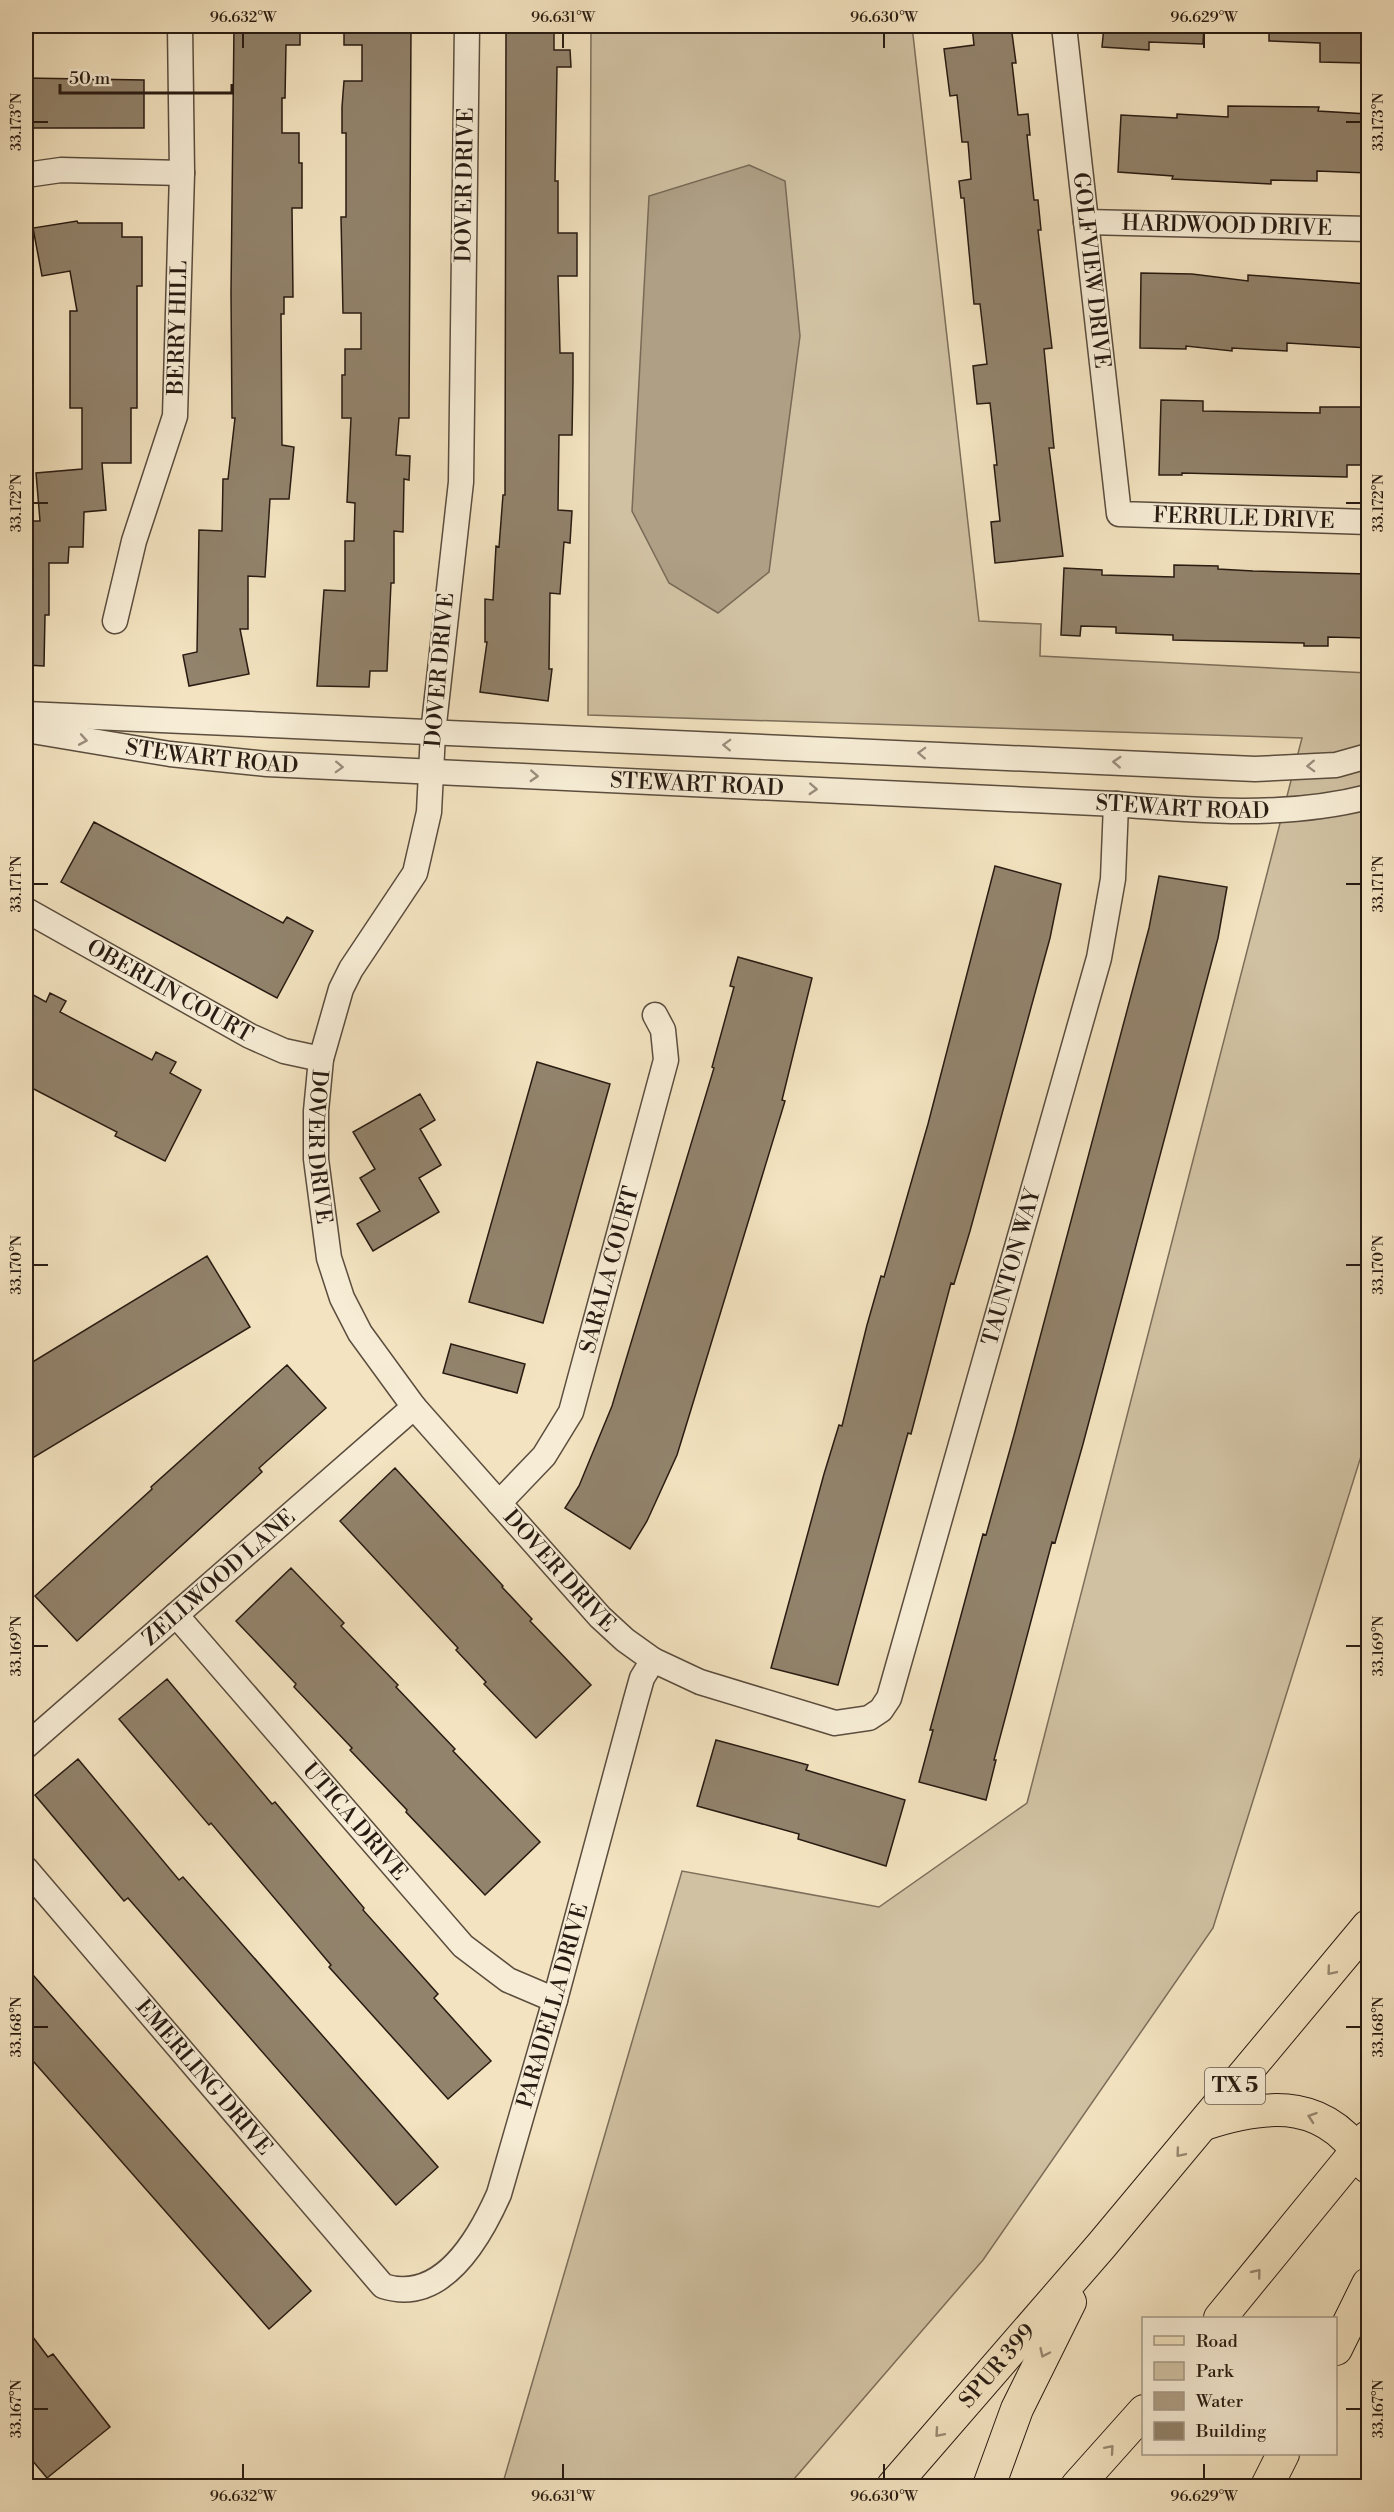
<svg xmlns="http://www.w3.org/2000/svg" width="1394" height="2512" font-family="'Libre Bodoni',serif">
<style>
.green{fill:#d0c1a2;stroke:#7c6e5a;stroke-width:1.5}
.water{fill:#ae9f85;stroke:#786a57;stroke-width:1.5}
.building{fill:#92836c;stroke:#281b12;stroke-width:1.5}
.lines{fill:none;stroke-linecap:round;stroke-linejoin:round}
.minor-casing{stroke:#5b4d3e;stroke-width:27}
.major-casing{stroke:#281b12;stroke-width:34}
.minor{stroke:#f7edd6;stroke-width:24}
.major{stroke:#f3e3c0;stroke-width:32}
.oneway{stroke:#9a8e7e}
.oneway2{stroke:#988972}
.ticks{fill:none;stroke:#281b12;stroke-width:2}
.labels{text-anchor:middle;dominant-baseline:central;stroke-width:4.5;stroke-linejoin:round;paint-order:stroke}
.shield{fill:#f7edd6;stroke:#665a4d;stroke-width:1.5}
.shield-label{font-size:21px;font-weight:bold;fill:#281b12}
.street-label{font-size:22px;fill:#281b12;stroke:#f7edd6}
.neatline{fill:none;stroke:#281b12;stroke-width:2}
.ticks-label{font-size:15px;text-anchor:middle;fill:#281b12}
</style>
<rect width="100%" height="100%" fill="#f3e3c0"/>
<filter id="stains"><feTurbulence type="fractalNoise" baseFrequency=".00333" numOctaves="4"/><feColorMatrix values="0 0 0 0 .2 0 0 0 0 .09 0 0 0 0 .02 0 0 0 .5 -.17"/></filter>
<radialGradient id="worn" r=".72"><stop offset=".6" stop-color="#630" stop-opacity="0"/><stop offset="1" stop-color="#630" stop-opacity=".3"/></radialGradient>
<!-- green -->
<path class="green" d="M591 26H912L979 621 1041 624 1040 656 1368 673V1434L1213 1928 983 2260 788 2486H502L682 1871 879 1907 1027 1803 1302 738 588 715Z"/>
<!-- water -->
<path class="water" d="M749 165 785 181 800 336 769 572 718 613 669 583 632 511 649 196Z"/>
<!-- building -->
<path class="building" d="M234 26H300V45H286L285 98H282V133H299V163H302V208H292L293 297H284V314H281L282 445 294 447 289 499H270L265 577 248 576V629H240L249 674 189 686 183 655 197 652 199 530 222 531 223 479H228L235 418H232L231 293Z
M344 26H411L409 418H399L396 455 410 456 409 480 404 479 403 532 394 531V583H391L387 671H370L369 687 317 686 324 590 345 591V541H354L355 503 347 502 351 418H342V375H345V349H361V313H343L341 217H346V133H342V107L344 81H362V45H344Z
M506 26H554V50H570L571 67H557L555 181H558V233H577V276H558L560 353H573V381L572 435H559L558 510 572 511 570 543 564 542 560 594 550 593 549 669H552L548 701 480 692 487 642H485V599L493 600 496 546 499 547 503 495H505Z
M972 26H1011L1016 63H1012L1018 115 1028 114 1030 135H1027L1034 200H1038L1041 230H1038L1052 348 1044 349 1054 448H1049L1063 556 995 563 991 522 1000 521 994 465H997L990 403 977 404 973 366 987 364 980 304H974L964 198H961L959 181 971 179 968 142H962L957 95 950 96 944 49 974 45Z
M1104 26H1204L1203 44 1149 42V50L1102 47Z
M1269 26H1362L1361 63 1320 62V43L1269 41Z
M26 78 144 80V128H26Z
M1228 106 1319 107 1318 111 1368 114V173L1317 171V181L1271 180V184L1172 179 1173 176 1118 172 1121 115 1177 118V114L1228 117Z
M77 221 78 223H122V237H142V286H137V408H131V463H102L106 510 84 512 83 547H69L68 563H49V615H45L44 666 26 665V521H40L36 473 82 469V408H70V311H77L70 271 42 276 33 228Z
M1141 273 1192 274 1248 281V275L1368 284V348L1287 343V351L1232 348V351L1186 346V349L1140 348Z
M1161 400 1203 401V411L1320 413V407H1362V465H1347V477L1182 473V475H1159Z
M1174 565 1218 566V569L1253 571 1368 574V638L1328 637V646H1304V643L1173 640V635L1116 633V627L1081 626 1080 636 1061 635 1064 568 1102 570V575L1174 577Z
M94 822 283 923 287 917 313 931 277 998 61 882Z
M995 866 1061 884 1050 938 970 1231 954 1284 951 1283 911 1434 908 1433 838 1685 771 1668 824 1474 839 1425 842 1426 867 1325 881 1276 884 1277 928 1124Z
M1159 876 1227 887 1218 938 1083 1444 1055 1543 1052 1542 994 1760H996L986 1800 919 1782 933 1730H930L983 1534 986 1535 1014 1435 1149 928Z
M738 957 812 978 782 1100 785 1101 689 1416 677 1455 647 1521 630 1549 565 1508 579 1486 612 1406 714 1068 712 1067 734 987 730 986Z
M26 991 46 1002 50 993 66 1001 60 1012 152 1060 156 1052 176 1062 170 1073 201 1090 165 1161 115 1136 117 1132 26 1085Z
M537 1062 610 1084 543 1323 469 1302Z
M420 1094 435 1120 420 1129 441 1165 419 1178 439 1212 373 1251 357 1224 380 1211 360 1178 375 1169 353 1132Z
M207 1256 250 1327 26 1462V1366Z
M451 1344 525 1364 517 1393 443 1373Z
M287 1365 326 1408 259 1468 262 1472 77 1641 35 1596 152 1489 151 1487Z
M395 1468 503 1586 502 1587 532 1619 530 1621 591 1685 536 1738 484 1684 486 1682 456 1650 458 1648 340 1521Z
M291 1568 344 1623 341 1626 398 1685 396 1687 455 1749 453 1751 540 1842 485 1895 406 1812 407 1810 350 1750 352 1748 294 1687 296 1684 236 1621Z
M167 1679 272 1804 275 1802 364 1908 363 1910 438 1994 434 1998 491 2061 448 2099 329 1967 331 1965 211 1823 209 1825 119 1719Z
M716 1740 808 1765 806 1770 905 1800 886 1866 798 1839 799 1834 697 1806Z
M78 1759 179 1880 183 1877 438 2167 396 2205 128 1898 124 1901 35 1795Z
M26 1967 311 2291 269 2329 26 2053Z
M26 2328 48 2357 53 2354 110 2427 47 2478 26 2453Z"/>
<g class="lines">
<defs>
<g id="minor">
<path id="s1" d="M467 26 461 482 433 733 429 812 415 873 351 969 341 989 321 1059 316 1111V1159L329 1258 342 1298 360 1333 414 1407 600 1617 625 1640 653 1660 700 1682 835 1723 869 1718 881 1710 889 1698 1099 958 1113 879 1116 804"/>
<path id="s2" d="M1064 26 1119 514 1368 522"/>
<path d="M26 175 61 170 182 173"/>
<path id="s3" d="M1086 222 1368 229"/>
<path id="s4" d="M115 621 134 541 175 416 182 173 180 26"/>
<path d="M26 714 1255 769 1336 765 1368 756"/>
<path id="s5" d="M26 730 170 754 267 764 1116 804C1199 811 1287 818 1368 797"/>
<path id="s6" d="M26 910 250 1036 284 1051 321 1059"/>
<path id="s7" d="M499 1503 544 1456 571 1412 666 1060 663 1030 655 1015"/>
<path id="s8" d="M176 1615 463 1946 508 1980 555 2000"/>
<path id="s9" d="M26 1746 414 1407"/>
<path id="s10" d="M26 1869 383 2286C442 2305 479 2239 499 2194L555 2000 635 1703 642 1678 653 1660"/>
</g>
<g id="major">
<path d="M1204 2124C1271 2102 1329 2099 1368 2167"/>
<path d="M1220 2318 1368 2137"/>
<path d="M1336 2349 1368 2284"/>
<path id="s11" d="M893 2486 1101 2246 1368 1926"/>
<path d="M989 2486 1017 2409 1070 2302"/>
<path d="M1077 2486 1144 2411"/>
<path d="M1267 2486 1283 2454"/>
</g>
</defs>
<!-- minor casing -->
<use href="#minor" class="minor-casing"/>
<!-- major casing -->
<use href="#major" class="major-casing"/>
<!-- minor -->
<use href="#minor" class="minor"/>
<!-- major -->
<use href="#major" class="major"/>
</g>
<!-- one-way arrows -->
<defs><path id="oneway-chevron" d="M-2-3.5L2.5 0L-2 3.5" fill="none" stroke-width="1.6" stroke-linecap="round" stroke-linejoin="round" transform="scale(1.5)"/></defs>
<g class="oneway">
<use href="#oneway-chevron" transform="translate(83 740) rotate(10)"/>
<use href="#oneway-chevron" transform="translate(727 745) rotate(-178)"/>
<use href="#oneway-chevron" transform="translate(922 753) rotate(-178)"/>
<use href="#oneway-chevron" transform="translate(1117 762) rotate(-177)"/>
<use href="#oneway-chevron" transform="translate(1311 766) rotate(178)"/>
<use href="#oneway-chevron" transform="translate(339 767) rotate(2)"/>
<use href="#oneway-chevron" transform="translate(534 776) rotate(3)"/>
<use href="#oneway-chevron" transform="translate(813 789) rotate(3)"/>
</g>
<g class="oneway2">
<use href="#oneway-chevron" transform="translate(1331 1971) rotate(130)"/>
<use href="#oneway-chevron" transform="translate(1312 2117) rotate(-161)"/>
<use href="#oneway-chevron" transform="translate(1180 2153) rotate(130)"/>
<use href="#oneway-chevron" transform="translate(1257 2273) rotate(-51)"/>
<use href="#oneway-chevron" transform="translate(1044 2353) rotate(115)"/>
<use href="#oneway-chevron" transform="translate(939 2433) rotate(131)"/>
<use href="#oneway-chevron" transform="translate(1110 2449) rotate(-49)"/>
</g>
<!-- ticks -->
<path class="ticks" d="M243 33V48M563 33V48M884 33V48M1204 33V48M33 122H48M1346 122H1361M33 503H48M1346 503H1361M33 884H48M1346 884H1361M33 1265H48M1346 1265H1361M33 1646H48M1346 1646H1361M33 2027H48M1346 2027H1361M33 2409H48M1346 2409H1361M243 2464V2479M563 2464V2479M884 2464V2479M1204 2464V2479"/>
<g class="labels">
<!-- shield labels -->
<rect class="shield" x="1205" y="2068" width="60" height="36" rx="4.5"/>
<g class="shield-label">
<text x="1235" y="2086">TX 5</text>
</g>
<!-- street labels -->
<g class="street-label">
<text transform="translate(465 185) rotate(-89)">DOVER DRIVE</text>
<text stroke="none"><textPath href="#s3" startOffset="141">HARDWOOD DRIVE</textPath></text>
<text stroke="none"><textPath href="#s2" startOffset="246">GOLFVIEW DRIVE</textPath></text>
<text stroke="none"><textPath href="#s4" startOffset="302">BERRY HILL</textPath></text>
<text stroke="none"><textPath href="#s2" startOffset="616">FERRULE DRIVE</textPath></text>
<text transform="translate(440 670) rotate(-85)">DOVER DRIVE</text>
<text stroke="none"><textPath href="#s5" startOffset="188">STEWART ROAD</textPath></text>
<text stroke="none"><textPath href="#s5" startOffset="674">STEWART ROAD</textPath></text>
<text stroke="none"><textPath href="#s5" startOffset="1160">STEWART ROAD</textPath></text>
<text stroke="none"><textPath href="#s6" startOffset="165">OBERLIN COURT</textPath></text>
<text stroke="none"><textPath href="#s1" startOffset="1149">DOVER DRIVE</textPath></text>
<text stroke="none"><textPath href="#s1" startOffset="2487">TAUNTON WAY</textPath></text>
<text stroke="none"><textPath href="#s7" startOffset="264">SARALA COURT</textPath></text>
<text stroke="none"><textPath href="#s1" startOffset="1653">DOVER DRIVE</textPath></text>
<text stroke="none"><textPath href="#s9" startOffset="256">ZELLWOOD LANE</textPath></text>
<text stroke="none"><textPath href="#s8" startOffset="273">UTICA DRIVE</textPath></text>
<text stroke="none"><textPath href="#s10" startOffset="908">PARADELLA DRIVE</textPath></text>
<text stroke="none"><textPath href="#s10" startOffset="274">EMERLING DRIVE</textPath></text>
<text stroke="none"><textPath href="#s11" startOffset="159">SPUR 399</textPath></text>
</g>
</g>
<!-- margin -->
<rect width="1394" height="2512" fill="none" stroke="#f3e3c0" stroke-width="66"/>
<!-- legend -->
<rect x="1142" y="2317" width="195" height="138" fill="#f7edd6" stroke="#a49988" stroke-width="1.5"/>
<rect x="1154" y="2336" width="30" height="9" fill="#f3e3c0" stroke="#a49988" stroke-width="1.5"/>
<text x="1196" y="2347" font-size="18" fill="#281b12">Road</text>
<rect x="1154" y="2362" width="30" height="18" fill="#d0c1a2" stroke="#a49988" stroke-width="1.5"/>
<text x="1196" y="2377" font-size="18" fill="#281b12">Park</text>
<rect x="1154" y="2392" width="30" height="18" fill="#ae9f85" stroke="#a49988" stroke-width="1.5"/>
<text x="1196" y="2407" font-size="18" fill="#281b12">Water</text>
<rect x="1154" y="2422" width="30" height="18" fill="#92836c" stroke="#a49988" stroke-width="1.5"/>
<text x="1196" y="2437" font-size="18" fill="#281b12">Building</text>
<!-- scale -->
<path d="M60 84v9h172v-9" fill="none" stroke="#281b12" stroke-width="3"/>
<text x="69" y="84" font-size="18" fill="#281b12" stroke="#f7edd6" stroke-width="4.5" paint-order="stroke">50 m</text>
<rect x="33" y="33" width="1328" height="2446" class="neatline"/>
<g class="ticks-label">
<text x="243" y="22">96.632°W</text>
<text x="563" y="22">96.631°W</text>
<text x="884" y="22">96.630°W</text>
<text x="1204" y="22">96.629°W</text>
<text transform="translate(16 122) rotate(-90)" y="5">33.173°N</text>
<text transform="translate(1378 122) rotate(-90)" y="5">33.173°N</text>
<text transform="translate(16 503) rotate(-90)" y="5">33.172°N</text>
<text transform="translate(1378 503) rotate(-90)" y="5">33.172°N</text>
<text transform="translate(16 884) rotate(-90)" y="5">33.171°N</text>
<text transform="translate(1378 884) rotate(-90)" y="5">33.171°N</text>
<text transform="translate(16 1265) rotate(-90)" y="5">33.170°N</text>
<text transform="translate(1378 1265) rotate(-90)" y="5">33.170°N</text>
<text transform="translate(16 1646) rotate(-90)" y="5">33.169°N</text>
<text transform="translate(1378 1646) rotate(-90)" y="5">33.169°N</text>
<text transform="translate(16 2027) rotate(-90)" y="5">33.168°N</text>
<text transform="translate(1378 2027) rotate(-90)" y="5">33.168°N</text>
<text transform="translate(16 2409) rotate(-90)" y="5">33.167°N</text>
<text transform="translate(1378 2409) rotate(-90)" y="5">33.167°N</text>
<text x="243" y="2501">96.632°W</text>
<text x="563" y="2501">96.631°W</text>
<text x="884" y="2501">96.630°W</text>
<text x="1204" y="2501">96.629°W</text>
</g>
<rect width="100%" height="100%" filter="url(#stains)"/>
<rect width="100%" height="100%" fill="url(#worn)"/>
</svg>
